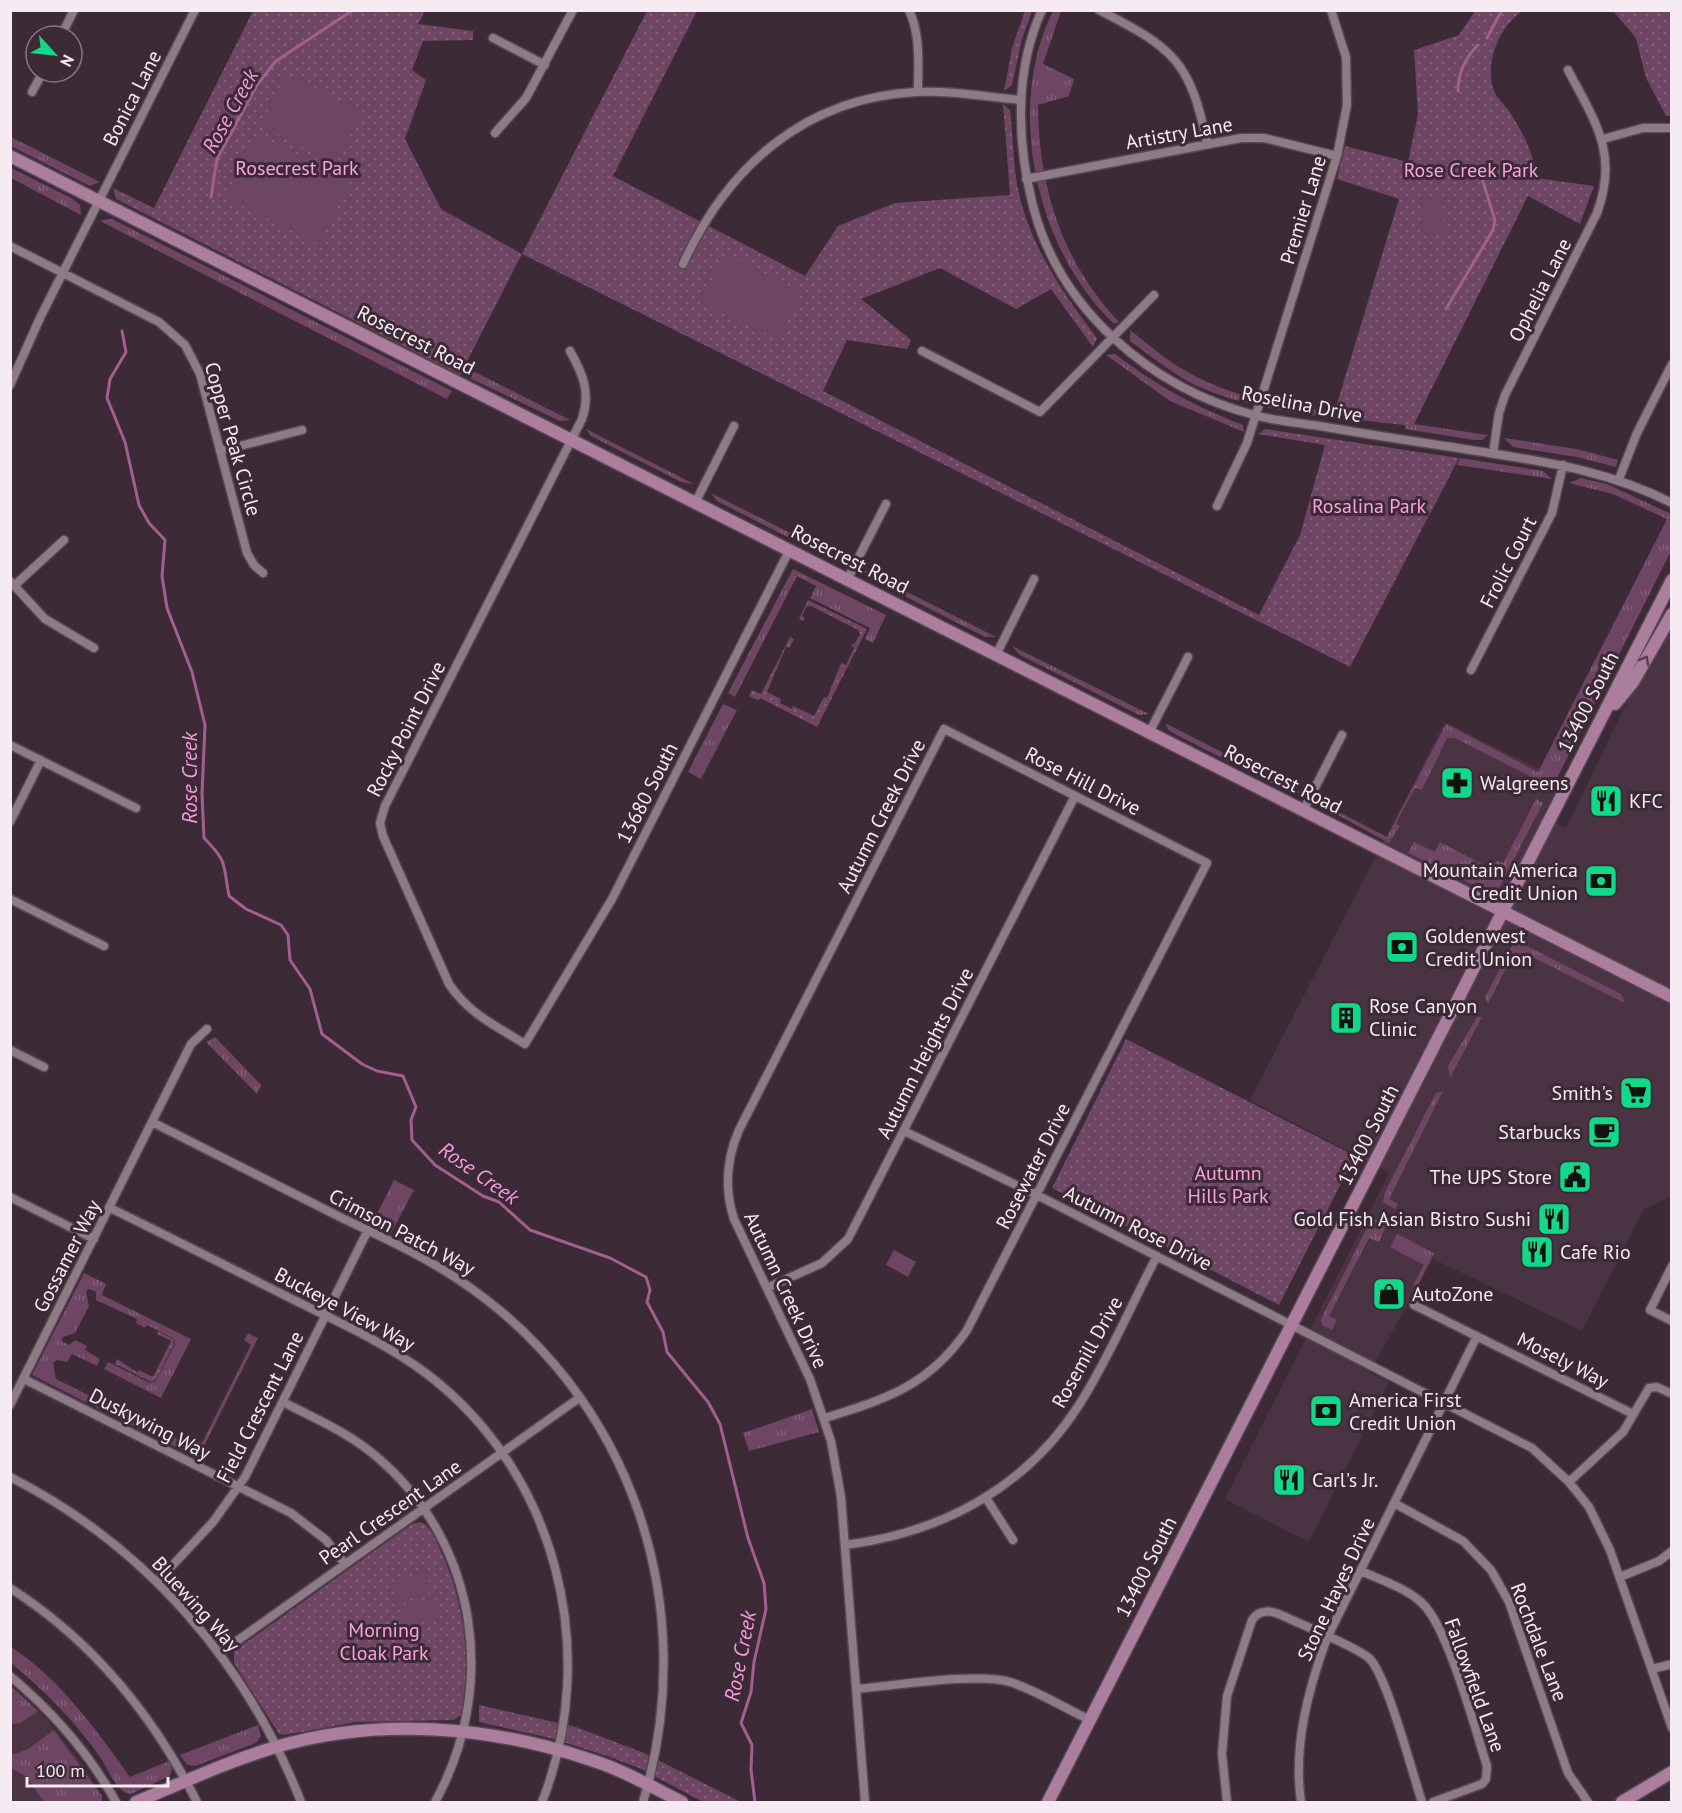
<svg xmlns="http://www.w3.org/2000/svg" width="1682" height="1813" font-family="'PT Sans',sans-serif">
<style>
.built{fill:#4a3343}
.grass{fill:url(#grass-tufts)}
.park{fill:url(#park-dots)}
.pitch{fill:#6e4563}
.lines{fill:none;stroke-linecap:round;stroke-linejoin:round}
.stream{stroke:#a25f8f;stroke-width:3}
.street-casing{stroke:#564751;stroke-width:11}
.secondary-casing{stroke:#564751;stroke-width:15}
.street{stroke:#8f7a88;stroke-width:8}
.secondary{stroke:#ac7e9e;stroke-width:12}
.oneway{stroke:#583f51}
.labels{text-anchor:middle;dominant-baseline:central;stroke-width:6;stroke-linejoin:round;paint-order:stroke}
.street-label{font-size:20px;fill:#f7ebf3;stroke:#3c2a37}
.park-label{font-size:20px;fill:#fda0e2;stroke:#3c2a37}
.poi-label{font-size:20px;fill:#f7ebf3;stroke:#3c2a37;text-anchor:start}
.water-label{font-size:21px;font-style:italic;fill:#f79add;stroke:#3c2a37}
</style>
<defs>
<pattern id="grass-tufts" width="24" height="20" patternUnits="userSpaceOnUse" patternTransform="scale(1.5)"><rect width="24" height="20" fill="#6e4563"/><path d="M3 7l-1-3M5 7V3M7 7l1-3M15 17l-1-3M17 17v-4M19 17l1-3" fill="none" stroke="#83607a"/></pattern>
<pattern id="park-dots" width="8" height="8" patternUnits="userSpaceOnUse" patternTransform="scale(1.5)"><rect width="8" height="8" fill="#6e4563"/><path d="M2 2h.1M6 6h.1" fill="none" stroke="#83607a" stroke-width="1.8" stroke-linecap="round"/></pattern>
</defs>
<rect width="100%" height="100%" fill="#3c2a37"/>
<!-- built -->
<path class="built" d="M1671 612V1196L1644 1209 1582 1331 1433 1259 1369 1373 1389 1382 1309 1542 1225 1499 1389 1173 1250 1100 1445 722 1562 780 1542 816 1566 828Z
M10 1685 48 1721 82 1764 104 1802H11Z"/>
<!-- grass -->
<path class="grass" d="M1053 11H1061L1043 64 1074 79 1069 96 1038 105C1039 189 1062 261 1119 322L1114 324C1037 251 1004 109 1053 11Z
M10 137H11L100 182 90 186 11 146Z
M11 168 73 199 80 205 81 215 11 178Z
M108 219H112L452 391 447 399 100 221Z
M1130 330C1148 344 1166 360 1186 371 1231 398 1283 405 1333 412L1332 418C1289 412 1245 406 1204 389 1177 378 1154 358 1130 341Z
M1115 354C1157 386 1194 406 1243 425L1244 432 1170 401 1106 355Z
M465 367 570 420 560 421 461 374Z
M1414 424 1488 435 1482 440H1474L1405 429V425Z
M586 429 694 484 681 482 591 436Z
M1504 438 1577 449 1618 460 1616 467 1577 457 1513 447Z
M1460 458 1543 471 1552 479 1457 465Z
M1581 478 1607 484 1671 514V551L1554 784 1551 787 1455 738H1447L1422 790 1415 788 1396 823 1400 826 1389 843 1323 807 1320 802 1387 837 1446 724 1538 772 1667 519 1613 494 1569 483Z
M711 493 846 561 836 562 717 501Z
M793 569 886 615 873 643 865 639 870 628 810 598 816 586 797 576 735 697 728 693Z
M862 569 996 637H985L871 579Z
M1012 646 1149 714 1139 715 1020 655Z
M723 704 737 710 701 779 688 772Z
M1165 723 1302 793H1291L1169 731Z
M1536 799 1543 803 1498 890 1488 892 1408 853 1414 842 1435 852 1440 842 1490 868 1497 861 1503 863Z
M1521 943 1621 994 1625 1003 1528 955 1512 956 1488 1004 1485 997 1513 944Z
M1477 1017H1482L1450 1078 1448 1066Z
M215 1037 261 1085 257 1094 206 1042Z
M1443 1091 1389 1199 1398 1204 1395 1209 1383 1202 1385 1192 1436 1093Z
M394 1180 414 1190 390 1235 371 1226Z
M1375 1219 1387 1224 1379 1242 1369 1238 1329 1316 1337 1320 1332 1330 1322 1325 1321 1319 1368 1226Z
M1397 1234 1434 1253 1417 1287 1413 1285 1424 1265 1390 1247Z
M84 1273 106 1284 102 1295 191 1339 161 1398 104 1369 108 1362 150 1383 156 1381 175 1344 173 1338 147 1325 145 1328 136 1323 137 1319 96 1300V1292L89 1289 86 1291 89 1306 75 1333 63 1337 61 1341 69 1345 75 1340 87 1346 85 1350 100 1359 97 1366 72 1354 67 1362 57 1360 53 1363 56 1379 157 1429 153 1436 32 1375Z
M248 1333 258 1338 198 1458 163 1441 167 1434 192 1446 195 1440 202 1443 251 1345 244 1340Z
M812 1409 819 1432 749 1451 743 1433Z
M10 1646C60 1679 96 1729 130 1777L169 1761 172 1769 170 1776 131 1794C117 1793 109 1771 102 1760 77 1723 45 1691 11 1663Z
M11 1686 38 1711 20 1723 11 1724Z
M258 1725 261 1736 256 1743 195 1766 187 1765 180 1755Z
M54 1730 102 1796V1802H44L26 1776 11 1768V1755L28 1749Z"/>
<!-- park -->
<path class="park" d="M253 11H425L418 24 473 31V40L423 41 412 70 426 80 405 139 441 209 522 254 647 11H697L613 176 805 276 838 226 895 203 1010 195 1003 104 1010 110C1013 134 1013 160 1017 184 1028 243 1062 292 1097 338L1093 347 1051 289 1016 309 940 268 861 299 911 340 907 349 847 340 823 391 1259 615 1300 535 1325 445 1258 434 1265 429 1459 458 1350 667 522 254 460 375 116 199 113 188 154 208Z
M1025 11H1032L1022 39 1012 85 1004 91 1012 48Z
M1475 11H1522C1500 27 1485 60 1493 88 1495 96 1504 104 1509 111 1523 133 1534 152 1536 178L1594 186 1580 224 1528 196 1413 426 1333 417 1399 199 1337 179 1345 146 1408 162 1418 114 1414 50 1459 35Z
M1613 11H1671V116H1666L1646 78 1636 38Z
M808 600 867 629 817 727 760 698 758 700 749 696 752 690 761 694 790 637 794 639 789 648 786 647 767 692 781 699 780 703 792 709 793 706 814 716 824 697 827 698 841 663 846 665 854 648 851 645 855 643 860 634 858 630 811 606 806 607 802 616 805 618 803 621 799 619Z
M1126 1039 1355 1156 1279 1305 1052 1188Z
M158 1331 173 1339 174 1344 156 1380 151 1382 115 1364 117 1359 137 1372 139 1370 153 1377 171 1341 157 1334Z
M421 1522C430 1526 435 1538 439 1547 464 1599 472 1658 461 1715L454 1720 356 1722 284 1735 279 1734 234 1663V1651L412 1524Z
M479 1705 576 1727 644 1753 741 1802H703L639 1768 610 1757 554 1739 479 1722Z"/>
<!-- pitch -->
<path class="pitch" d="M286 74 362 112 336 163 260 126Z
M257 135 350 180 318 244 225 198Z
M1442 197 1444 232 1422 234 1420 199Z
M732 256 795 289 799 297 780 334 772 336 704 304 702 298 722 259Z
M894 1250 916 1262 908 1277 886 1265Z
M426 1571 432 1592 397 1603 391 1582Z
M434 1596 440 1617 405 1628 399 1607Z"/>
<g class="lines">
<!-- stream -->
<path class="stream" d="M1487 38 1502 10
M1458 91C1458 73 1465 58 1478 45
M211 197 217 159 257 85 276 61 353 10
M1446 309 1493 230 1495 220 1480 172
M122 331 126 352 110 379 107 398 125 442 139 505 149 523 165 540 162 576 167 608 192 672 205 725 202 794 204 838C228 862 223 864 229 896L246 909 281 925 288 935 290 960 310 989 322 1034 362 1064 377 1071 403 1076 416 1107 411 1120 412 1140 435 1165 483 1196 499 1202 530 1230 610 1258 646 1277 650 1290 647 1302 663 1332 667 1352 708 1402 720 1424 748 1538 764 1583 766 1609 754 1662 751 1692 741 1723 752 1745 751 1770 755 1802"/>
<defs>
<path id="street" d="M909 10C921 36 918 64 918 91
M1042 10C1014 71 1017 143 1033 206 1060 311 1152 388 1254 415 1275 421 1298 423 1320 426 1376 436 1433 444 1489 453 1554 463 1613 473 1672 503
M1099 10C1173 48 1190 60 1207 143
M61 36 74 10
M493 38 545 65
M32 92 43 72
M495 133 526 98 573 10
M1603 139 1643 128H1672
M1026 179 1241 138H1264L1337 156
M10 246 159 322 185 345 200 374 247 553 254 565 263 573
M683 264C728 166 805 98 916 92 950 90 987 97 1021 100
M570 351C583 374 591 393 582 419L385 806 380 823 383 836 449 984C468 1013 496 1026 525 1044L612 899 789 551
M922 351 1040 412 1154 295
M10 385 40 318 195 10
M220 451 302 430
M1493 453 1499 413 1505 395 1597 213C1619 153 1595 122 1568 70
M1619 479 1637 433 1672 364
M695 503 734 426
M1217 506 1247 443 1337 156 1347 105 1346 57 1331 10
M847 580 886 504
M10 581 45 619 94 648
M15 585 64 540
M996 655 1034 579
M1471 670 1552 513 1563 465
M1149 733 1188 657
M10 745 136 808
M1303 811 1342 735
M10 822 41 760
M10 899 104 946
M10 1050 44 1067
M152 1122C216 1155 279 1186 342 1218 382 1237 422 1255 459 1280 632 1395 702 1606 643 1802
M904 1131 1037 1195 1532 1448 1569 1482 1589 1507 1610 1550 1672 1728
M10 1197 94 1239
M110 1208C172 1238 234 1270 296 1301 341 1323 387 1344 427 1374 557 1473 601 1652 542 1802
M1672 1266 1650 1310 1672 1321
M767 1288 822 1263 848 1239 1075 796
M1414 1305 1633 1414
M24 1379 291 1513 326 1540 345 1564
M283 1402C316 1419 349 1433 377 1457 479 1544 498 1688 435 1802
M10 1405 191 1044 207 1029
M825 1418C886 1399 929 1386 967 1330L1207 863 944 729 739 1130C726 1160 724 1188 734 1219L810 1379 831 1441 841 1497 865 1802
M10 1477C145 1545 247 1663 301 1802
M1569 1482 1623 1432 1649 1388 1657 1387 1672 1394
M986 1498 1013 1540
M1394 1503 1463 1541 1491 1570 1509 1602 1568 1773 1588 1802
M845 1545C941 1533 1026 1488 1079 1405 1109 1358 1131 1305 1157 1256
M1361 1571C1381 1580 1406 1588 1422 1603 1448 1627 1475 1729 1487 1766L1486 1779 1482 1784 1433 1802
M1620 1577 1659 1561 1672 1551
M157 1582 213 1522 245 1477 368 1230
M10 1588C93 1641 153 1715 197 1802
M220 1653 579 1398
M1652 1669 1672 1664
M10 1676C53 1712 89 1753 116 1802
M856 1689C894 1686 977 1672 1010 1682 1038 1691 1064 1708 1090 1720
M1227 1802 1222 1754 1227 1696 1252 1620C1262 1605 1278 1613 1292 1620 1308 1627 1362 1650 1370 1659 1388 1679 1412 1772 1422 1802
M1301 1802C1293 1746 1308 1690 1327 1638L1477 1336"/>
<path id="secondary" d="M10 156 1672 997
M1615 704 1633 682 1672 614
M136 1802C182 1783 228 1761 276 1747 378 1717 491 1726 591 1760 623 1770 652 1787 682 1802
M1048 1802 1672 580
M1622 1802 1672 1772"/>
</defs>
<!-- street casing -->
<use href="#street" class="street-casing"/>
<!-- secondary casing -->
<use href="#secondary" class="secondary-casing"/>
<!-- street -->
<use href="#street" class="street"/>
<!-- secondary -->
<use href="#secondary" class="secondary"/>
</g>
<!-- one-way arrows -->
<defs><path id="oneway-chevron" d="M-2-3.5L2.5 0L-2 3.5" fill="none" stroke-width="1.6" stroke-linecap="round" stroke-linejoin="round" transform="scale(1.5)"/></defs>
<use class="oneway" href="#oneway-chevron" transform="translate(1645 660) rotate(-61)"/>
<!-- icons -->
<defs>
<symbol id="pharmacy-square" viewBox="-11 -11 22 22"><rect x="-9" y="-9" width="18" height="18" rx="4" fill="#12d98a" stroke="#3c2a37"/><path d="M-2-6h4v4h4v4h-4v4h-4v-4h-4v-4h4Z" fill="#111"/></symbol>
<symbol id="restaurant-square" viewBox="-11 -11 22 22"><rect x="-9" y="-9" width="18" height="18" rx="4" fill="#12d98a" stroke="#3c2a37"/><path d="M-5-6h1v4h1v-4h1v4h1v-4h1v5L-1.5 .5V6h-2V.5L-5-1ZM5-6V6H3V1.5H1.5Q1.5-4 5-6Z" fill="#111"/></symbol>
<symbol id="bank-square" viewBox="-11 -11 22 22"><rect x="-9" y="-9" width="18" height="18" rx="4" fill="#12d98a" stroke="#3c2a37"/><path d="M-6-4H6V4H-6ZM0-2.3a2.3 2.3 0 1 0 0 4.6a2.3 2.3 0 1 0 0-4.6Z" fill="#111"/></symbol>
<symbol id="building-square" viewBox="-11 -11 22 22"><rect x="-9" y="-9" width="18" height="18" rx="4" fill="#12d98a" stroke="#3c2a37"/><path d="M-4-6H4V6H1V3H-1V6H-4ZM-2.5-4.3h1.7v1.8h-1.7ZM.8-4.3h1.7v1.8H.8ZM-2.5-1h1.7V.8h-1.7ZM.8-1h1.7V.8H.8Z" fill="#111"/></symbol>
<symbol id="supermarket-square" viewBox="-11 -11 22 22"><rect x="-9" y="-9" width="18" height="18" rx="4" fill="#12d98a" stroke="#3c2a37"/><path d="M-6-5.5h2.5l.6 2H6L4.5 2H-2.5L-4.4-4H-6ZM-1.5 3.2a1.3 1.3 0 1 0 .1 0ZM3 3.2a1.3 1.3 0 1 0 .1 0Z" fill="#111"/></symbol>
<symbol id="cafe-square" viewBox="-11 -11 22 22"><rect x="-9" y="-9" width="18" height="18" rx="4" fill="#12d98a" stroke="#3c2a37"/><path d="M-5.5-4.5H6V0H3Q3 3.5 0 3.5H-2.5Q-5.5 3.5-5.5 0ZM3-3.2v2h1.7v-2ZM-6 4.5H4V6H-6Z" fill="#111"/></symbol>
<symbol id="civic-square" viewBox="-11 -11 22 22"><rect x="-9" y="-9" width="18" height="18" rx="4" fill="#12d98a" stroke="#3c2a37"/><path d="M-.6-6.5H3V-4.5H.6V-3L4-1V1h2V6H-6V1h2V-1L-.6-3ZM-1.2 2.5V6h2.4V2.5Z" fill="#111"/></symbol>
<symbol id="shop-square" viewBox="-11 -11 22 22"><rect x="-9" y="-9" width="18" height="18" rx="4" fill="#12d98a" stroke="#3c2a37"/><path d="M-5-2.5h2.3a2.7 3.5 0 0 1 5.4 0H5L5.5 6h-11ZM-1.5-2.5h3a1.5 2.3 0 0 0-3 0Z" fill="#111"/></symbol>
</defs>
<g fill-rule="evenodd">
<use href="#pharmacy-square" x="1438" y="764" width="38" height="38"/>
<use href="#restaurant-square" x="1587" y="782" width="38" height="38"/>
<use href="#bank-square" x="1582" y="862" width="38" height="38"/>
<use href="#bank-square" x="1383" y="928" width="38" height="38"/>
<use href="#building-square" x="1327" y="999" width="38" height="38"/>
<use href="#supermarket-square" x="1617" y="1074" width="38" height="38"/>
<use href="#cafe-square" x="1585" y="1113" width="38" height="38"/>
<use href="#civic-square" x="1556" y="1158" width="38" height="38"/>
<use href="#restaurant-square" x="1535" y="1200" width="38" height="38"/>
<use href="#restaurant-square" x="1518" y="1233" width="38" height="38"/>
<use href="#shop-square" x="1370" y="1275" width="38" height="38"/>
<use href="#bank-square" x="1307" y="1392" width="38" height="38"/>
<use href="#restaurant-square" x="1270" y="1461" width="38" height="38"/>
</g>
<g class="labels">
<!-- street labels -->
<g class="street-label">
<text transform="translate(132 98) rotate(-63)">Bonica Lane</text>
<text transform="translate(1179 133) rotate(-10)">Artistry Lane</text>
<text transform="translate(1303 210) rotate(-73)">Premier Lane</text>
<text transform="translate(1540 290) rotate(-63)">Ophelia Lane</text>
<text transform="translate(416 340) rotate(27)">Rosecrest Road</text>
<text transform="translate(1302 404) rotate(11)">Roselina Drive</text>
<text transform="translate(233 439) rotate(74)">Copper Peak Circle</text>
<text transform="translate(850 559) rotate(27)">Rosecrest Road</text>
<text transform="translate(1508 562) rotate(-63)">Frolic Court</text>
<text transform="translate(1588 702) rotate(-63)">13400 South</text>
<text transform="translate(406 729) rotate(-63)">Rocky Point Drive</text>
<text transform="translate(1283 779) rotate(27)">Rosecrest Road</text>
<text transform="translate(1083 781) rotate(27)">Rose Hill Drive</text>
<text transform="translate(647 793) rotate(-63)">13680 South</text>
<text transform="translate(881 816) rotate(-63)">Autumn Creek Drive</text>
<text transform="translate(925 1053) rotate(-63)">Autumn Heights Drive</text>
<text transform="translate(1368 1135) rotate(-63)">13400 South</text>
<text transform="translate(1033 1166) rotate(-63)">Rosewater Drive</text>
<text transform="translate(1138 1228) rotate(27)">Autumn Rose Drive</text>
<text transform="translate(402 1232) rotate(28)">Crimson Patch Way</text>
<text transform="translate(67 1256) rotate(-63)">Gossamer Way</text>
<text transform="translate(786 1290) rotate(65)">Autumn Creek Drive</text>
<text transform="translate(345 1309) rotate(28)">Buckeye View Way</text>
<text transform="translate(1087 1352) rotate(-61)">Rosemill Drive</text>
<text transform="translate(1563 1360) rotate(27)">Mosely Way</text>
<text transform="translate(260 1407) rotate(-63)">Field Crescent Lane</text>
<text transform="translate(150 1424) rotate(27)">Duskywing Way</text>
<text transform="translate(390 1512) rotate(-35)">Pearl Crescent Lane</text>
<text transform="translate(1146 1567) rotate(-63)">13400 South</text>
<text transform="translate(1336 1589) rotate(-65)">Stone Hayes Drive</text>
<text transform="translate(196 1604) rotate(48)">Bluewing Way</text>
<text transform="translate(1539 1642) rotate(69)">Rochdale Lane</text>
<text transform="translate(1475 1685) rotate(70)">Fallowfield Lane</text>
</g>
<!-- park labels -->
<g class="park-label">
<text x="297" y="168">Rosecrest Park</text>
<text x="1471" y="170">Rose Creek Park</text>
<text x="1369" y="506">Rosalina Park</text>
<text x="1228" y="1173">Autumn<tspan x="1228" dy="23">Hills Park</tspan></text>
<text x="384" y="1630">Morning<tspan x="384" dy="23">Cloak Park</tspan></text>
</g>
<!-- poi labels -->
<g class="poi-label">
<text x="1480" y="783">Walgreens</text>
<text x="1629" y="801">KFC</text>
<text x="1578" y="870" text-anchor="end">Mountain America<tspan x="1578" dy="23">Credit Union</tspan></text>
<text x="1425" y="936">Goldenwest<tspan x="1425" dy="23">Credit Union</tspan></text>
<text x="1369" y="1006">Rose Canyon<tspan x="1369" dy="23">Clinic</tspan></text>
<text x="1613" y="1093" text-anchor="end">Smith's</text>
<text x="1581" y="1132" text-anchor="end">Starbucks</text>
<text x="1552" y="1177" text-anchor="end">The UPS Store</text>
<text x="1531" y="1219" text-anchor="end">Gold Fish Asian Bistro Sushi</text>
<text x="1560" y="1252">Cafe Rio</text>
<text x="1412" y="1294">AutoZone</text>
<text x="1349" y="1400">America First<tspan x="1349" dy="23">Credit Union</tspan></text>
<text x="1312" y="1480">Carl's Jr.</text>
</g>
<!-- water labels -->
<g class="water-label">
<text transform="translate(230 111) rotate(-61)">Rose Creek</text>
<text transform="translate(189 778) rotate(-90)">Rose Creek</text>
<text transform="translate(479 1173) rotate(35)">Rose Creek</text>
<text transform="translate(740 1656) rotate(-79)">Rose Creek</text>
</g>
</g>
<!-- border -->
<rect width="1682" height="1813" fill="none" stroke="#f7ebf3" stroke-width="24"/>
<!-- north arrow -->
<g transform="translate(54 54) rotate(117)"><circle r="28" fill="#3c2a37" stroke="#877782" stroke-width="1.5"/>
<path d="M0-4.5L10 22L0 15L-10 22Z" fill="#12d98a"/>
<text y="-9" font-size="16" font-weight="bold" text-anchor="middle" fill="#f7ebf3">N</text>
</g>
<!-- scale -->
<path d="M27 1777v9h141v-9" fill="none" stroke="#f7ebf3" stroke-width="3"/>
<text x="36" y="1777" font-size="18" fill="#f7ebf3" stroke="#3c2a37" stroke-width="4.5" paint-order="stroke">100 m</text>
</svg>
